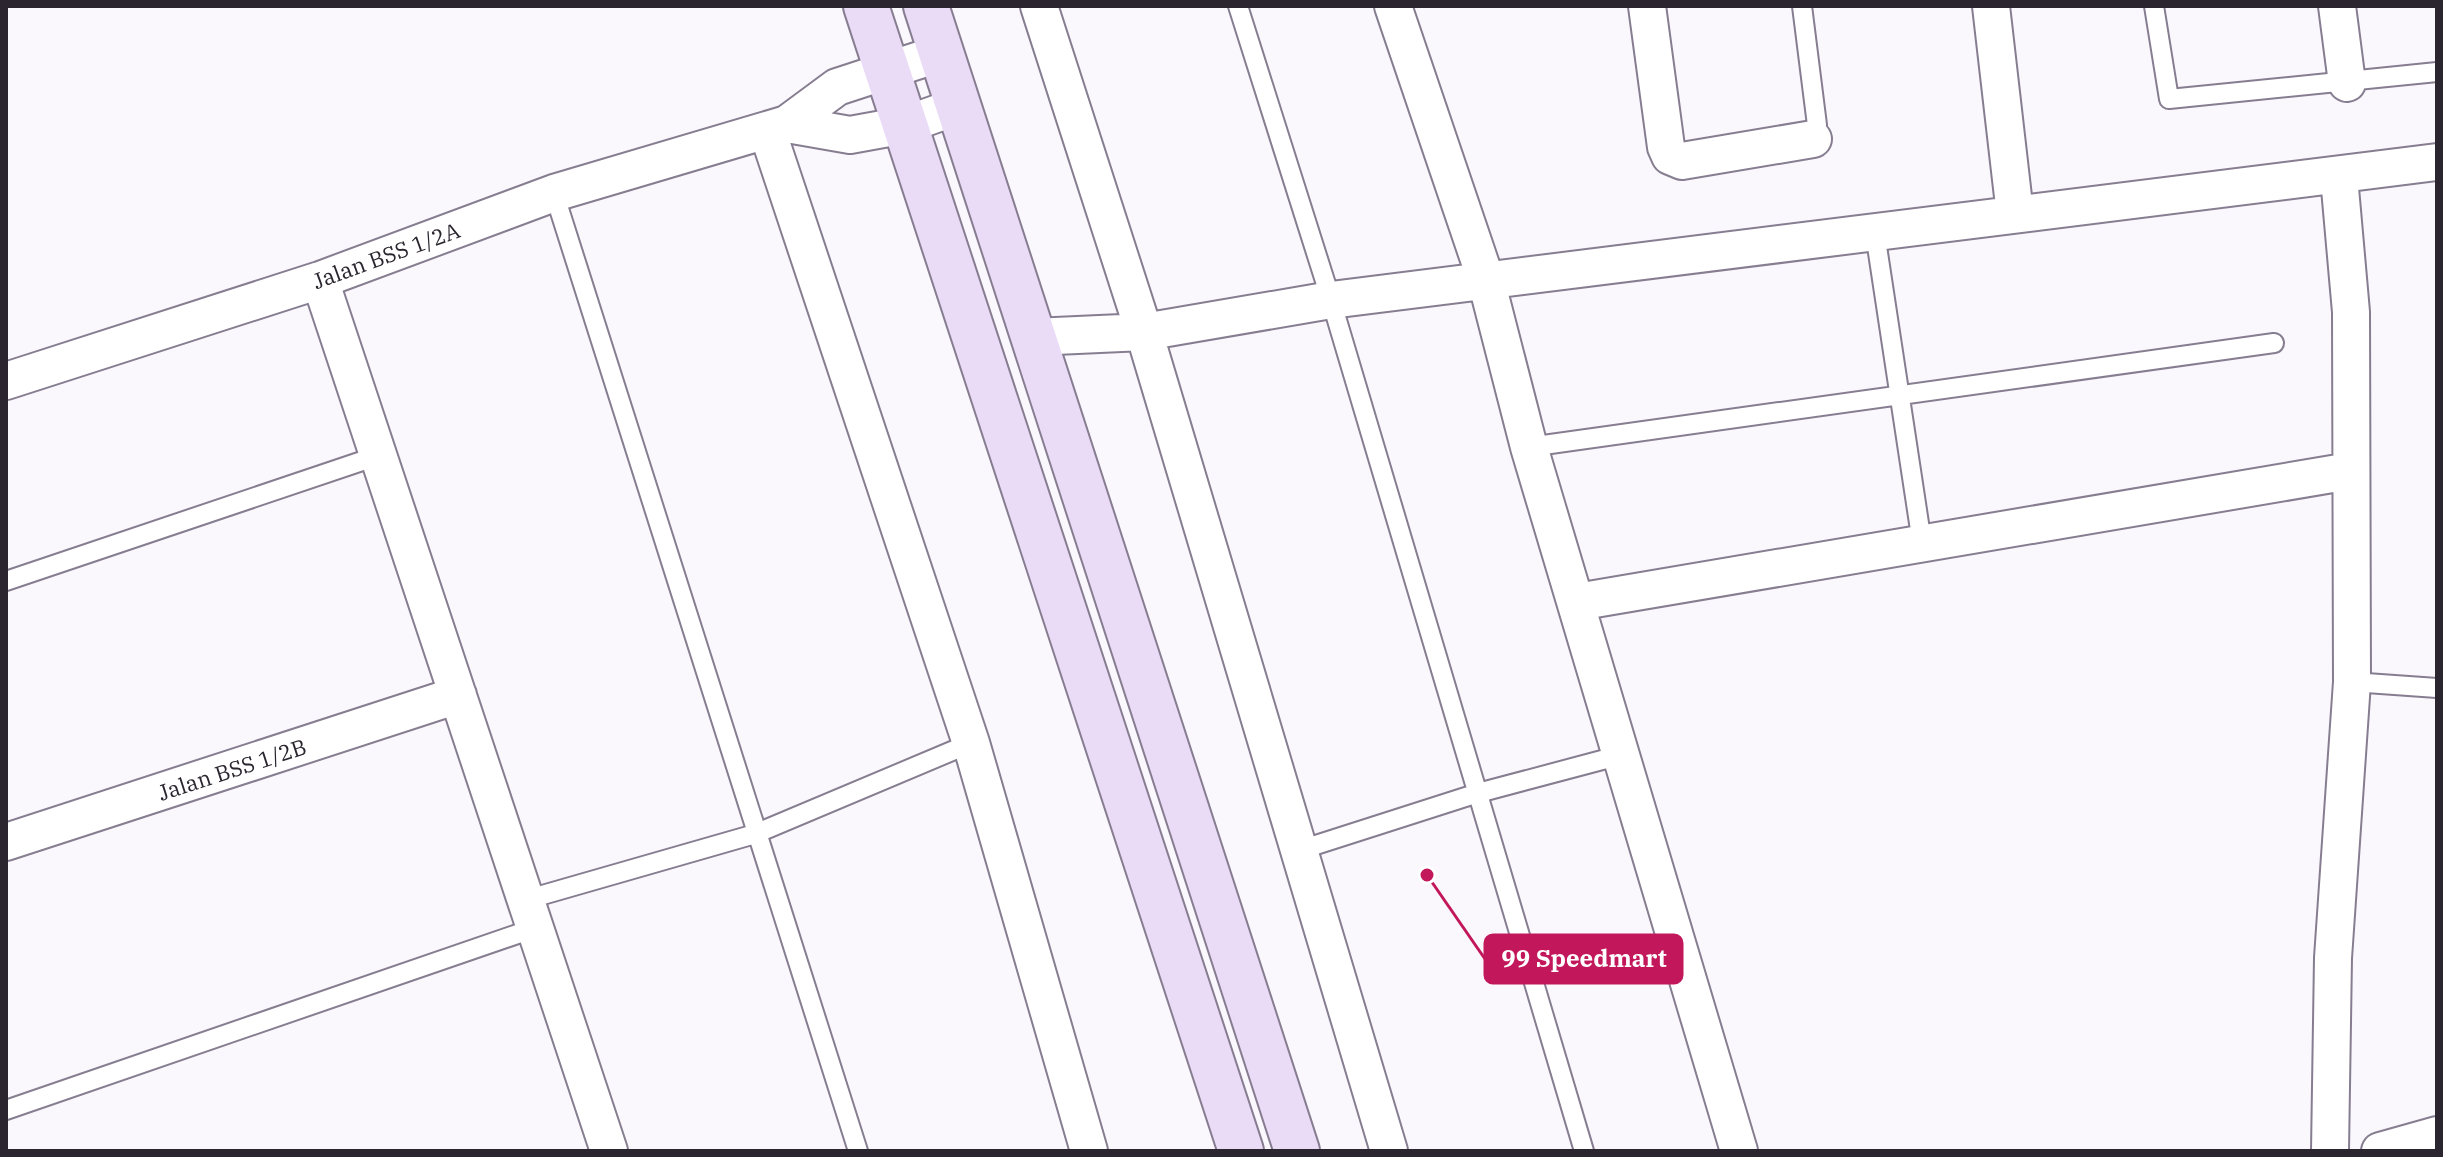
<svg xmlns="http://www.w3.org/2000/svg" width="2443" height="1157" font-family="'IBM Plex Serif',serif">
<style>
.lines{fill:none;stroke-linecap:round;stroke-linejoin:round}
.lane-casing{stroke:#877d91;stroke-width:22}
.street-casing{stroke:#877d91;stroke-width:40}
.secondary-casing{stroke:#877d91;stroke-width:48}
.lane{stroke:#fff;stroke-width:18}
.street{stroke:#fff;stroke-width:36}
.secondary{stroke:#eadbf7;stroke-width:44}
.labels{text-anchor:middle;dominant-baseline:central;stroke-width:6;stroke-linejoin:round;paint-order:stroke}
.street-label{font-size:22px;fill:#2a252e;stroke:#fff}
.leader{fill:none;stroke:#c2185b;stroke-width:3}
.callout-dot{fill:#c2185b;stroke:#fff;stroke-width:3}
.callout{fill:#c2185b;stroke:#c2185b;stroke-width:3}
.callout-label{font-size:24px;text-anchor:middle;font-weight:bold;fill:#fff}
</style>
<rect width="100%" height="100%" fill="#faf8fc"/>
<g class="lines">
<defs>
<path id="lane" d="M1238 6 1331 300 1584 1151
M1802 6 1817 125 1813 139
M2154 6 2169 99 2437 72
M554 193 858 1151
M1875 233 1922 543
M1529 447 2274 343
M6 581 377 456
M2352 682 2437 688
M1297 851 1478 793 1621 755
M525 900 755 834 971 743
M6 1110 535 928"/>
<path id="street" d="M1039 6 1144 332 1389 1151
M1393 6 1486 280 1529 447 1739 1151
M1647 6 1666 147 1670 156 1682 161 1813 139
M1991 6 2015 214
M2337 6 2347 83
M941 53 837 87 787 124 850 135 905 125 958 106
M767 130 971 743 1089 1151
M320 280 609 1151
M1033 337 1144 332 1331 300 2437 162
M6 381 320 280 554 193 787 124
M1577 602 2350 471
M6 842 458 695
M2330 1151 2333 958 2352 682 2351 312 2339 177
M2380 1151 2437 1135"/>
<path id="secondary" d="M866 6 1241 1151
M926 6 1297 1151"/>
</defs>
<!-- lane casing -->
<use href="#lane" class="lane-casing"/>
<!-- street casing -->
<use href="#street" class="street-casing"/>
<!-- secondary casing -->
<use href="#secondary" class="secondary-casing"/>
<!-- lane -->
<use href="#lane" class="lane"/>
<!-- street -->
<use href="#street" class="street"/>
<!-- secondary -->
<use href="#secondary" class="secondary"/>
</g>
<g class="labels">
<!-- street labels -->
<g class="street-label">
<text transform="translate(386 255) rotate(-20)">Jalan BSS 1/2A</text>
<text transform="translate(232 769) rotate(-18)">Jalan BSS 1/2B</text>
</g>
</g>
<!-- callouts -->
<path class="leader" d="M1427 875L1485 959"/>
<circle class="callout-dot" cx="1427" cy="875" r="8"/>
<rect class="callout" x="1485" y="935" width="197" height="48" rx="8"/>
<g class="callout-label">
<text x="1584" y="967">99 Speedmart</text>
</g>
<!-- border -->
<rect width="2443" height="1157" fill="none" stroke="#2a252e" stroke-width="16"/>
</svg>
